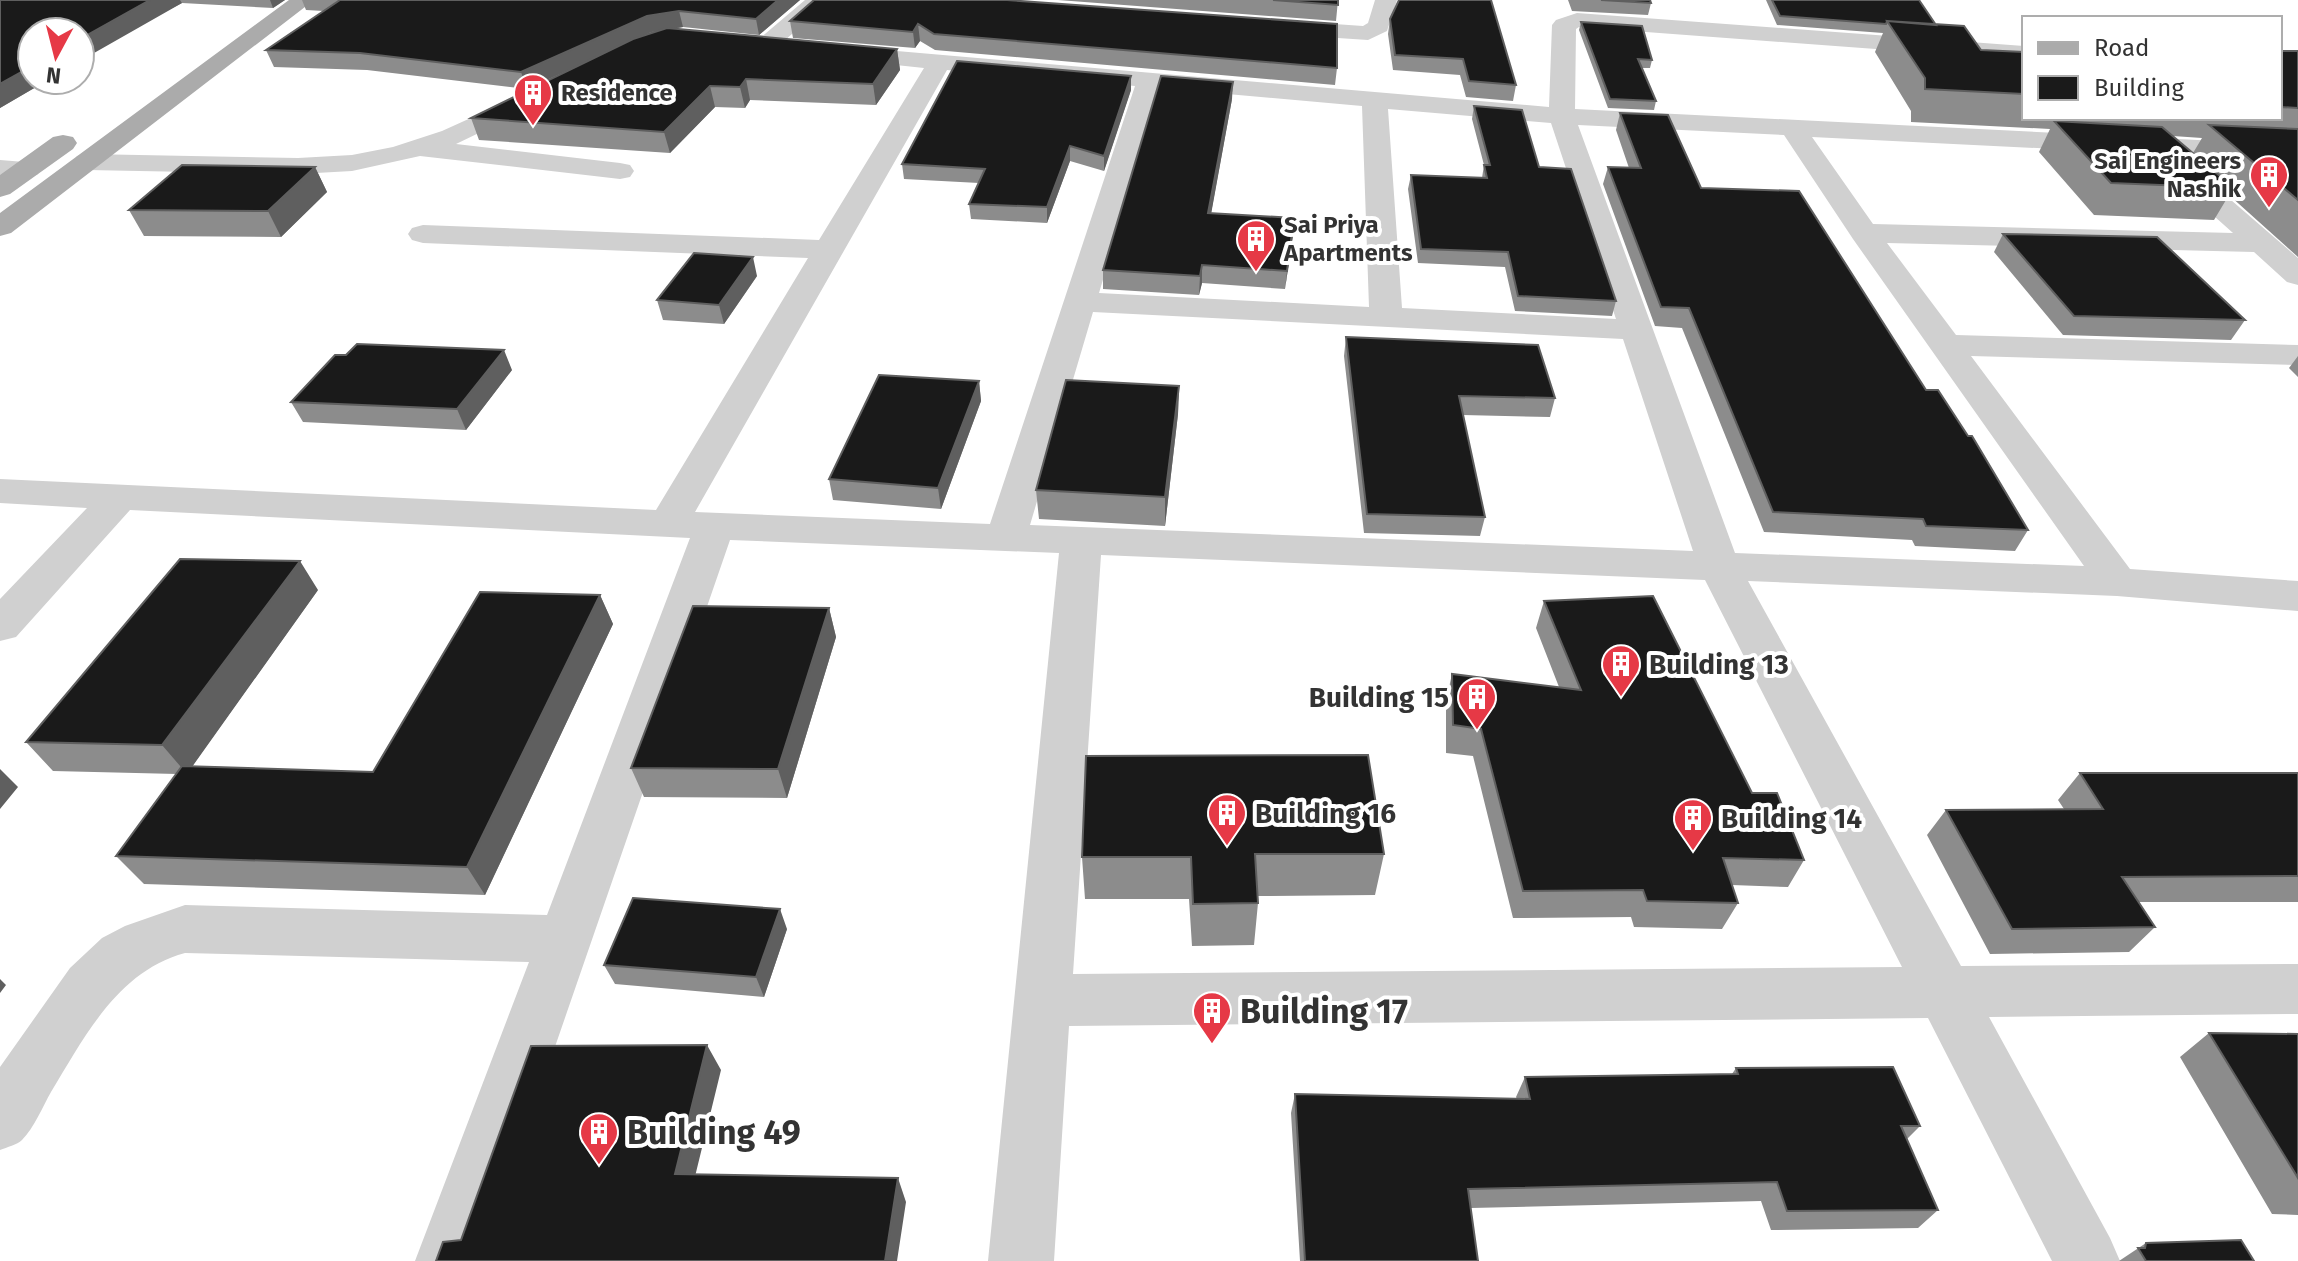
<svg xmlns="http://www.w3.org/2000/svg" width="2298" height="1261" font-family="'Fira Sans',sans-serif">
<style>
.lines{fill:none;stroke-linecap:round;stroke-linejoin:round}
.minor{fill:#d0d0d0;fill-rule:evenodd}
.major{fill:#ababab;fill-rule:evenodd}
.wall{fill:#8c8c8c;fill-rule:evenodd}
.shaded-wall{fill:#5f5f5f}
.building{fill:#1a1a1a;stroke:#5f5f5f;stroke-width:2}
.labels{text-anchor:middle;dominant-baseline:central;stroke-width:8;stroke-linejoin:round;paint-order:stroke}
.far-poi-label{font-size:24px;font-weight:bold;fill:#333;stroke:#fff;text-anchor:start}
.poi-label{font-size:28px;font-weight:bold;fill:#333;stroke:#fff;text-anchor:start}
.near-poi-label{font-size:34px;font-weight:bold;fill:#333;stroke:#fff;text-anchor:start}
</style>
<rect width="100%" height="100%" fill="#fff"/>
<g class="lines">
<!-- minor -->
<path class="minor" d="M805 0H830L774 50H758L754 45 758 40Z
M1375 0H1397L1387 31 1368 40 1277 34 1269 32 1265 27 1269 22 1277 20 1363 26 1368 23Z
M1577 13 2024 46V60L1579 27 1576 29 1575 109 2298 145V161L1812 137 1873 224 2233 233 2167 174 2163 168 2167 162 2177 160 2187 162 2298 258V285L2287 282 2254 252 1887 243 1956 335 2298 345V365L1971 356 2130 569 2298 581V611L2117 596 1748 581 1961 966 2298 964V1014L1989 1017 2110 1238 2120 1261H2052L1928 1018 1069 1026 1054 1261H988L1059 553 730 540 481 1261H415L529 962 185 953C118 971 85 1036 51 1092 43 1106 34 1128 22 1140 17 1145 7 1147 0 1150V1067L70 968 102 938 125 926 185 905 547 915 690 538 130 510 16 637 0 641V599L87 508 0 503V479L656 510 808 258 423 243 412 240 408 234 412 228 423 225 819 240 924 68 830 58 827 53 830 48 839 46 1549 107 1552 25 1556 20ZM947 70 1135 86 990 524 695 512ZM1160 88 1362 106 1369 307 1099 293ZM1388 109 1551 123 1616 319 1402 308ZM1578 125 1784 135 1853 239 2084 566 1735 553ZM1093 312 1623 339 1693 551 1030 525ZM1101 555 1705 580 1902 967 1073 974Z
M528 92 537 95 541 100 537 105 456 144 620 163 630 165 634 171 630 177 620 179 420 156 352 171 298 174 87 170 77 168 73 162 77 156 87 154 298 158 352 155 393 147 442 131Z
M0 160 37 163 41 169 37 175 0 176Z"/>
<!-- major -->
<path class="major" d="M289 0H314L11 233 0 236V213Z
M63 135 73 137 77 143 73 149 10 194 0 197V175L53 137Z"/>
</g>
<!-- wall -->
<path class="wall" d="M0 0H285L273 8 182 3 32 80H48L0 108Z
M302 0H800L759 35 683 27 674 29 897 49 900 70 876 105 750 100 745 108 715 107 670 153 479 140 471 118 595 58 527 89 367 70 274 67 266 50 324 11 306 10Z
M814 0 1337 68 1335 85 935 50 920 41 915 48 793 38 790 21Z
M1058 0H1338L1336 21Z
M1568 0H1650L1651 3 1648 15 1572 11Z
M1766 0H1919L1936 25 1981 50 2024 52V118H2280V51H2298V257L2229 195 2214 220 2094 215 2039 152 2050 129 1911 122V111L1875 52 1883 33 1777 25ZM2173 136 2202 138 2193 153Z
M1390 19 1516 85 1513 101 1466 97 1460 75 1393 70 1388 34Z
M1581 22 1652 60 1650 68H1642L1656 101 1654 110 1608 108 1579 30Z
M1131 76V90L1104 171 1070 161 1047 223 971 219 969 204 979 183 904 179 902 164Z
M1232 99 1211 213 1293 235 1285 289 1202 283 1199 295 1103 289V270Z
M1474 106 1539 167 1616 301 1612 316 1515 311 1505 267 1418 263 1408 189 1411 175 1482 178 1484 165 1472 119Z
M1620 113 1701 188 1926 390 2028 530 2015 551 1915 546 1912 540 1764 532 1682 328 1655 326 1603 184 1608 167 1629 168 1616 130Z
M315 167 327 192 281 237 144 236 129 210Z
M2003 234 2245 320 2231 340 2063 335 1994 252Z
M757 276 724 324 663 320 657 300Z
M1346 337 1555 398 1550 417 1463 415 1485 517 1480 536 1364 533 1344 356Z
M2298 356V377L2289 368Z
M512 370 466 430 303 422 291 402Z
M979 381 981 401 941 509 833 500 829 479Z
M1179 386 1178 414 1165 526 1039 519 1036 490Z
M318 590 192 766 373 772 600 595 613 624 485 895 144 884 116 856 177 774 53 771 26 742Z
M1544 601 1752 793 1804 860 1788 887 1732 885 1738 903 1722 929 1634 927 1631 917 1513 918 1473 756 1446 753V701L1452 674 1559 687 1536 628Z
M829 608 836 637 787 798 644 797 631 768Z
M1086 756 1384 854 1375 895 1258 896V903L1254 945 1192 946 1189 899H1085L1082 857Z
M2080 773H2298V902H2138L2155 927 2129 952 1990 954 1927 835 1946 810 2064 809 2058 800Z
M787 929 764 997 615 984 604 965Z
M2209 1033 2298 1034V1215L2272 1214 2180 1057Z
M1736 1068 1920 1126 1907 1139 1938 1210 1918 1228 1771 1230 1761 1201 1471 1208 1478 1261H1300L1291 1113 1295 1094 1517 1099 1516 1097 1525 1077 1732 1074Z
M2146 1243 2254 1261H2119Z"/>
<!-- shaded-wall -->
<path class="shaded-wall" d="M150 0H180L182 3 80 61V39Z
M270 0H285L273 8Z
M778 0H800L759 35 756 19Z
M679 11 683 27 651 32 527 89 521 72 647 16Z
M918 24 920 41 915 48 913 32Z
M897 49 900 70 876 105 873 84Z
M32 66V80H48L0 108V84Z
M1131 76V90L1104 171V156Z
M746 79 750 100 745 108 740 87Z
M1233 82 1232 99 1208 231V213Z
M710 86 715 107 670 153 664 132Z
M1070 146V161L1047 223V207Z
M315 167 327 192 281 237 268 211Z
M1294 218 1293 235 1285 289 1287 271Z
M753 257 757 276 724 324 719 305Z
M1202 265V283L1199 295 1200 276Z
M504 350 512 370 466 430 457 409Z
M979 381 981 401 941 509 938 488Z
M1179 386 1178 414 1165 526V497Z
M300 561 318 590 187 774 162 745Z
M600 595 613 624 485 895 467 867Z
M829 608 836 637 787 798 778 769Z
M0 769 18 787 0 809Z
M780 909 787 929 764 997 756 977Z
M0 979 6 985 0 993Z
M707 1045 721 1070 690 1197 675 1174Z
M898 1178 906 1202 897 1261H885Z"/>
<!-- building -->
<path class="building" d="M0 0H150L80 39V32H32V66L0 84Z
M340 0H778L756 19 679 11 647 16 521 72 360 53 266 50Z
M814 0H1007L1337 24V68L934 34 918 24 913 32 790 21Z
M1273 0H1338V5Z
M1399 0H1491L1516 85 1469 81 1463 59 1395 55 1390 19Z
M1601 0H1650L1651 3Z
M1772 0H1919L1936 25 1887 21 1886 24 1780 16Z
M1887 21 1964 26 1981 50 2024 52V94L1925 89V78Z
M1581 22 1642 26 1652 60 1638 59 1656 101 1610 99Z
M667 28 897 49 873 84 746 79 740 87 710 86 664 132 471 118 633 39Z
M2280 51H2298V108L2280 107Z
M957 61 1131 76 1104 156 1070 146 1047 207 969 204 985 169 902 164Z
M1161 76 1233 82 1208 213 1294 218 1287 271 1202 265 1200 276 1103 270Z
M1474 106 1522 110 1539 167 1571 169 1616 301 1518 296 1508 252 1421 249 1411 175 1487 178 1484 165H1490Z
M1620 113 1668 115 1701 188 1799 191 1926 390H1938L1968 436H1972L2028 530 1926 526 1923 519 1773 512 1689 308 1661 307 1608 167 1641 168Z
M2054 121 2162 127 2234 188 2111 183Z
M2209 125 2298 129V200Z
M182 165 315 167 268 211 129 210Z
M2003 234 2157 237 2245 320 2074 316Z
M694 253 753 257 719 305 657 300Z
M1346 337 1538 345 1555 398 1459 396 1485 517 1367 514Z
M357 344 504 350 457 409 291 402 335 355H346Z
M879 375 979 381 938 488 829 479Z
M1066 380 1179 386 1165 497 1036 490Z
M180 559 300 561 162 745 26 742Z
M480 592 600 595 467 867 116 856 182 766 373 772Z
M1653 596 1752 793H1777L1804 860 1723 858 1738 903 1647 901 1643 890 1523 891 1481 729 1453 725 1452 674 1581 690 1544 601Z
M693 606 829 608 778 769 631 768Z
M1368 755 1384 854H1255L1258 903 1193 904 1191 857H1082L1086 756Z
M2080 773H2298V876L2122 877 2155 927 2012 929 1946 810 2103 809Z
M633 898 780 909 756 977 604 965Z
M2209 1033 2298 1034V1178Z
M707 1045 675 1174 898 1178 885 1261H436L443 1242 461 1240 531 1046Z
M1893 1067 1920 1126H1901L1938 1210 1787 1211 1777 1182 1468 1189 1478 1261H1305L1295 1094 1530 1099 1525 1077 1738 1074 1736 1068Z
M2241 1240 2254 1261H2146L2138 1248H2145L2146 1243Z"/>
<!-- icons -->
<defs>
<symbol id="building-pin" viewBox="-11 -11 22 30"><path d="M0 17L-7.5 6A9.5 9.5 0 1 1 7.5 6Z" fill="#e63946" stroke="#fff"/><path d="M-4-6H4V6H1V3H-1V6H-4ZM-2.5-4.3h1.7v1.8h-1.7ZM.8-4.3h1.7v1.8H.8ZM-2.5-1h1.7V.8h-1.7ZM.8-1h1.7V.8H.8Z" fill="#fff"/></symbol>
</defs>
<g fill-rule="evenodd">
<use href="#building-pin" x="511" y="71" width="44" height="60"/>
<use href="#building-pin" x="2247" y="153" width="44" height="60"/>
<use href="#building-pin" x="1234" y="217" width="44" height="60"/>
<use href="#building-pin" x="1599" y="642" width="44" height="60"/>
<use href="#building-pin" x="1455" y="675" width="44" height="60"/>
<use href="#building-pin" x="1205" y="791" width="44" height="60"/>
<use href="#building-pin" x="1671" y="796" width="44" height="60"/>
<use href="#building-pin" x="1190" y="989" width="44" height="60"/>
<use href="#building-pin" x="577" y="1110" width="44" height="60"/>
</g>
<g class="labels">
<!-- far-poi labels -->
<g class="far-poi-label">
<text x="561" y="93">Residence</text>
<text x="2241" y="161" text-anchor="end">Sai Engineers<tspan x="2241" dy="28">Nashik</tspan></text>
<text x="1284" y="225">Sai Priya<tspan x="1284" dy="28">Apartments</tspan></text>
</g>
<!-- poi labels -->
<g class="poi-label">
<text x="1649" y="664">Building 13</text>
<text x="1449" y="697" text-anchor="end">Building 15</text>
<text x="1255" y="813">Building 16</text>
<text x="1721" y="818">Building 14</text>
</g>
<!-- near-poi labels -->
<g class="near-poi-label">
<text x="1240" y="1011">Building 17</text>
<text x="627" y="1132">Building 49</text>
</g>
</g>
<!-- legend -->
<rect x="2022" y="16" width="260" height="104" fill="#ffffff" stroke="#adadad" stroke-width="2"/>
<rect x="2038" y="42" width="40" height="12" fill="#ababab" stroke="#adadad" stroke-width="2"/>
<text x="2094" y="56" font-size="24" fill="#333333">Road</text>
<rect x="2038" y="76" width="40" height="24" fill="#1a1a1a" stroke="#adadad" stroke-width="2"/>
<text x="2094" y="96" font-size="24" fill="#333333">Building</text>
<!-- north arrow -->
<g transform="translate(56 56) rotate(187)"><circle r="38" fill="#ffffff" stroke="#adadad" stroke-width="2"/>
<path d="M0-6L14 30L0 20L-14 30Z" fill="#e63946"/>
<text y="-12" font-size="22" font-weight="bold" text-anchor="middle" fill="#333333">N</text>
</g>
</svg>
